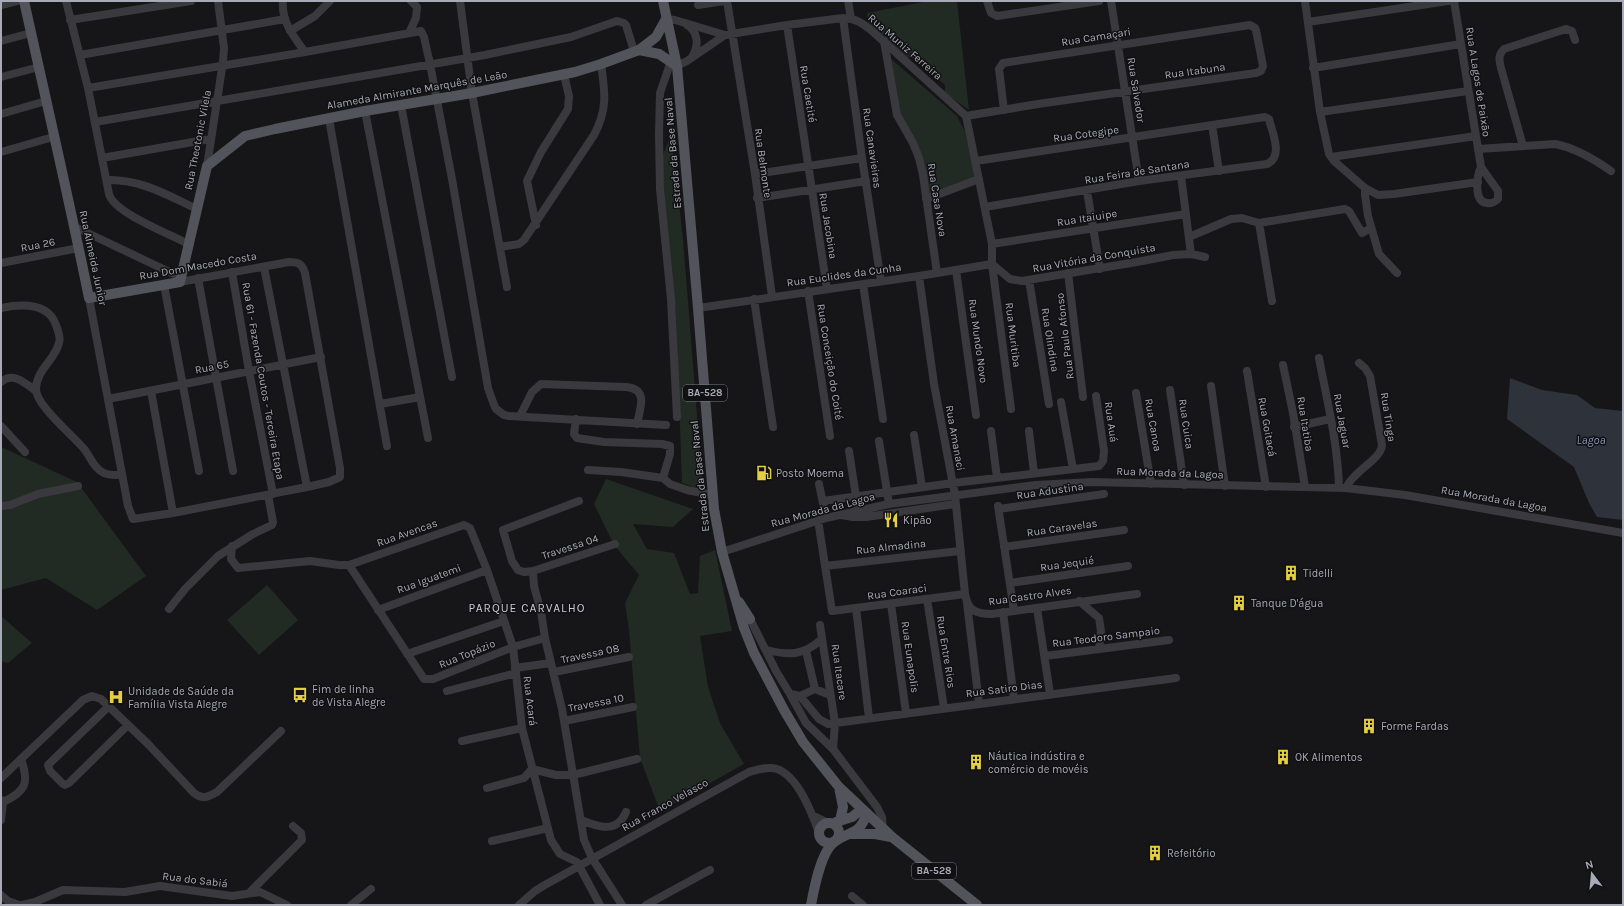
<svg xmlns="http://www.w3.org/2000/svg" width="1624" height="906" font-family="Karla,sans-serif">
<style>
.green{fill:#222a24}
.water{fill:#2d323b}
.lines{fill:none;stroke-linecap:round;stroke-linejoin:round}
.minor{stroke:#3a393e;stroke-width:8}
.major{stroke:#53545b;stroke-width:10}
.labels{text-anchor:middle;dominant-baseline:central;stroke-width:3;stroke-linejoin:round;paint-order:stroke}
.shield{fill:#111113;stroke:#7b7c86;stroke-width:1}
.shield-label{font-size:10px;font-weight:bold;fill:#a9aab7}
.street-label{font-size:11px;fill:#a9aab7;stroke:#111113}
.poi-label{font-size:11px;fill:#a9aab7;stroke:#111113;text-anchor:start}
.water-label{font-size:12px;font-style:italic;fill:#8291af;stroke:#111113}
.neighbourhood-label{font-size:12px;letter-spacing:1px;fill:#cacad3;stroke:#111113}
</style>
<rect width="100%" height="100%" fill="#161618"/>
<!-- green -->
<path class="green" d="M928 1H957L969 110 945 93V85L913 58H907L868 22 867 13Z
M890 58 957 116 965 132 975 177 930 194 921 158 899 112Z
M671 135 683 239 703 490 682 483 676 314 660 162Z
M1 447 77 482 146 576 97 610 46 578 1 590Z
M606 479 693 509 673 527 633 524 647 549 674 553 690 594 698 593 700 556 715 550 732 631 700 636 708 687 720 723 744 764 660 811 640 758 629 630 625 603 639 575 614 545 594 504Z
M267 585 298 620 259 655 227 620Z
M1 616 32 643 8 663 1 661Z"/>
<!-- water -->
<path class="water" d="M1510 378 1542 390 1577 395 1595 408 1623 411V520L1597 517 1589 503 1574 467 1507 419Z"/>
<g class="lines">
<!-- minor -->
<path class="minor" d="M66 1 88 88 109 194C114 213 170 234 188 244
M283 1C281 21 294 37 305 52
M460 1 472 93 507 287
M727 1 755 174 772 296
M848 1 851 18
M987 1 991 13 997 16 1099 1
M1111 1 1139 181
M1305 1 1320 112 1329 154 1334 161 1365 188 1378 195 1394 194 1478 182
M1454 1 1481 167C1477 175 1473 202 1487 203 1492 204 1495 202 1498 199V191L1481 167
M1 5 17 1
M698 5 724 1
M843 18 862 158 881 281
M666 19 675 20 725 35
M70 20 191 1
M1308 22 1448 1
M686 24C699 32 699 46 692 57
M787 25 827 289
M290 31 315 16 330 1
M409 33 416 18 417 7 411 1
M1 41 31 33
M884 41 897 115 913 143 919 158 923 175 937 273
M80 55 285 19
M671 61 660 93 659 134 660 189 671 299 677 417
M677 66 687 61 725 35 787 25 843 18C855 18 862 23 871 30L966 116 992 244V264L1011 409
M1313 68 1461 44
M1 77 39 67
M88 88 305 52 421 31 424 37 430 64 452 179 488 388 494 405 496 409 504 415 509 416 666 425
M401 105 452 377
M365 111 428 438
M1320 112 1468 91
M1 114 46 101
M966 116 1038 104 1256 73 1261 71 1263 66 1256 30 1255 28 1250 25 1003 63 999 69 1004 110
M329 119 387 446
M95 122 485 55 571 37 617 21 624 23 626 25 634 51
M1212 125 1219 171
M1523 146 1501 68C1499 60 1498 55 1504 49L1566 29 1572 31 1575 40
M1478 149 1555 144C1576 148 1594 159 1611 171
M1 152 53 137
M1331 157 1476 136
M102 158 210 139
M976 161 1265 117 1269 119C1272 132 1284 157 1267 164L1139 181 985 207
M207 166 223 62 224 48 218 1
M755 174 862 158
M1181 176 1191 254
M107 180C141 179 167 195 197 209
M1365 188V195L1368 216 1379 254 1397 273
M1087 191 1100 269
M757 198 866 181
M926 199 979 179
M1259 223 1272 301
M536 225 527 181 541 152 568 109 569 96 564 75
M75 227 180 277
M1189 237 1231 219 1242 218 1259 223 1345 209 1349 211 1362 233 1371 228
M992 244 1186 214
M500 247 519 244 524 240 594 135C608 109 605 92 601 64
M1 263 79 248
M992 264 1010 279 1022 281 1137 262 1173 255 1191 254 1205 257
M264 267 307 487
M956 270 976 415
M232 272 249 371 273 494
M1068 273 1083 397
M919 276 934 384 955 495 965 594C968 611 976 614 992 614L1137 594
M198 278 233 471
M1029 280 1049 404
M863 284 883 419
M164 285 199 471
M808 291 830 436
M89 298 128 506 133 519 173 513 307 487 329 482 340 477V468L305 273C302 264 299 262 289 262L180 282
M754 299 773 427
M1 308C21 304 48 302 56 325 58 331 61 338 59 343 55 360 36 370 36 389 36 406 74 436 85 450 90 457 94 468 102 472 108 476 115 475 122 475
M698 308 919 276 992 264
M1319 358C1327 401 1338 444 1339 488
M1283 365 1293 413 1305 487
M1247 371 1266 487
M1 382C13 371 26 384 36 391
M1211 386 1225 486
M1170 390 1184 485
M151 391 173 513
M1136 393 1151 484
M108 399 321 357
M1061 402 1073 469
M380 404 420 397
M520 416 532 392 541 384 626 387C649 389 640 408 637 424
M576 419 574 434 577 438 604 442 662 444 670 446V454L663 478
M1 426 25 452
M1294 427 1330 419
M991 431 997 478
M1029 431 1034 473
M914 435 922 487
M879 441 889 504
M849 451 858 510
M588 470 621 472 663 478 670 484 687 490 712 495
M819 484 826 518
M1346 488C1354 470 1381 460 1382 445L1370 376 1365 368 1359 363
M579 501 503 530 512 561 518 570 524 572 533 571 615 544
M823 501 953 483 1099 466 1103 461 1104 451 1096 396
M1 506 10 505 38 494 78 486
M998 506 1014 611
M999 509 1104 494
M841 515 853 517H866L955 504
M818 520 832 611 965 594
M232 546 231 559 238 568 310 561 339 565H349L461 526 464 525 470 528 487 570 513 647 522 728 551 840 560 854 577 862 600 905
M1004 547 1124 530
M722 552 826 518 889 504 1036 485 1092 482 1346 488 1405 495 1623 533
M349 565 424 679H433L513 647 545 638
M825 566 960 551
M533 571 534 586 541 612 545 638 562 709 584 840 592 858 622 905
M1010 583 1128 566
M927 599 944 708
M1079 601 1099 618 1101 631 1099 649
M967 603 979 703
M891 604 906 713
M856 608 869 718
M1037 608 1050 694
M169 609 185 589 218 556 253 534 272 525 273 522 268 495
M378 610 487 570
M1003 612 1014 699
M750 619 776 671 790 694 800 696 819 719 828 724 1176 678
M820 625 835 723 833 749 877 807 882 817 883 829
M767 650C790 656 804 655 822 639
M806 651 815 689 830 695
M407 654 504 621
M1045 656 1169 640
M515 668 551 663
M554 672 629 657
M447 691 516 673
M790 694 806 723 833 749
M800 696 815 689
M109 706 48 765 50 771 63 784 65 785 69 783 128 725
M564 721 633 707
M462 741 522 728
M1 778 83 700 92 696 101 699 148 744 194 793C202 800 208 797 217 792L281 731
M487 788 524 778 532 769 556 775H573L637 759
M1 800 3 802 1 820
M3 802C27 791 29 782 21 759
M812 815 828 823
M581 820C598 827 617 834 626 812
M492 841 548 828
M249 893 302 840 301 833 293 826
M1 895 8 901 19 905
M852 896 863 905
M22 905 35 902 63 890 125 892 160 886 232 896 260 892 287 905
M351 905 371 889
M519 905 535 891 543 886 749 772C757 770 768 766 777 769 798 776 812 813 819 833
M646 905 710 870"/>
<!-- major -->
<path class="major" d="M24 1C46 100 69 199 89 298L180 282 207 166 245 136 275 129 365 111 472 93 575 72 601 64 639 50 656 37 666 19
M663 1 677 66 698 308 714 509 722 552 744 628 754 653 784 710 803 742 839 787 892 837 977 905
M639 50 659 54 677 66
M739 602 750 619
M839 787 843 807 840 821
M836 822 852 817 862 809
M819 833a10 10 0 1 1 20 0a10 10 0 1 1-20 0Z
M852 834H875L891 837
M811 905C814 889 820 856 832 844 847 830 859 838 867 813"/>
</g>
<!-- icons -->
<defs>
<symbol id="fuel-bare" viewBox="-9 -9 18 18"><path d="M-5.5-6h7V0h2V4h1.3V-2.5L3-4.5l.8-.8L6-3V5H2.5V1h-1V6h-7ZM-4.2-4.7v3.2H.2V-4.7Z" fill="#e5d040" stroke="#111113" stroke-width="2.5" paint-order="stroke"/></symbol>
<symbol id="restaurant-bare" viewBox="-9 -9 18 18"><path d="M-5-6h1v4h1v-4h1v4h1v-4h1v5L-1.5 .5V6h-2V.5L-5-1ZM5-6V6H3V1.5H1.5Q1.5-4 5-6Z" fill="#e5d040" stroke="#111113" stroke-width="2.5" paint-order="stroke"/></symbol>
<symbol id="building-bare" viewBox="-9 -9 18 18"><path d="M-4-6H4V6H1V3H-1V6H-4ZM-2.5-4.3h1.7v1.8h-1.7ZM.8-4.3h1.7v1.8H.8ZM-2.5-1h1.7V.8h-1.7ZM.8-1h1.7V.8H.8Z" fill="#e5d040" stroke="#111113" stroke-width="2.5" paint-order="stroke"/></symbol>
<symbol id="bus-bare" viewBox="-9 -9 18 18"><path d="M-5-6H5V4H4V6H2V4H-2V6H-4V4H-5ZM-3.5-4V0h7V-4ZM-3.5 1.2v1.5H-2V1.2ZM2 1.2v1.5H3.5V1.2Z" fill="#e5d040" stroke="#111113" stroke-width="2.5" paint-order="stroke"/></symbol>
<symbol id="hospital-bare" viewBox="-9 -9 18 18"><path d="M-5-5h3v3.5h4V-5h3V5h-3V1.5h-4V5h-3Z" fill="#e5d040" stroke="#111113" stroke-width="2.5" paint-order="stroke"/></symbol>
</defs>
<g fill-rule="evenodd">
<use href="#fuel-bare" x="753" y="462" width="22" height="22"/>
<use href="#restaurant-bare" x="880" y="509" width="22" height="22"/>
<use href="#building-bare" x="1280" y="562" width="22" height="22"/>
<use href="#building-bare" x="1228" y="592" width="22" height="22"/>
<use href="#bus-bare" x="289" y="684" width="22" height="22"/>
<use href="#hospital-bare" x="105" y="686" width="22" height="22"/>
<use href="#building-bare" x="1358" y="715" width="22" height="22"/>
<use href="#building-bare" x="1272" y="746" width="22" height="22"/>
<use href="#building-bare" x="965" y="751" width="22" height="22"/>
<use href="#building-bare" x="1144" y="842" width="22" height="22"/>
</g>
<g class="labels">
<!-- shield labels -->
<g class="shield">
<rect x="683" y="385" width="44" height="16" rx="3"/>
<rect x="912" y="863" width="44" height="16" rx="3"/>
</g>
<g class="shield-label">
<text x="705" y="393">BA-528</text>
<text x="934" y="871">BA-528</text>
</g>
<!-- street labels -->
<g class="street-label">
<text transform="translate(1096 37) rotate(-9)">Rua Camaçari</text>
<text transform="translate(905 47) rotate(41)">Rua Muniz Ferreira</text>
<text transform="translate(1195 71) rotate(-8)">Rua Itabuna</text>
<text transform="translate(1478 82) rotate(81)">Rua A Lagos de Paixão</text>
<text transform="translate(417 90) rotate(-10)">Alameda Almirante Marquês de Leão</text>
<text transform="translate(1136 90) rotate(81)">Rua Salvador</text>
<text transform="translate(808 94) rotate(81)">Rua Caetité</text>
<text transform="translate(1086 134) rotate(-8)">Rua Cotegipe</text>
<text transform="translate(198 140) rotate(-79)">Rua Theotonic Vilela</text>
<text transform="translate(872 148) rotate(82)">Rua Canavieiras</text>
<text transform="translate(673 153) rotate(-95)">Estrada da Base Naval</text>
<text transform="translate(763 163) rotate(82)">Rua Belmonte</text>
<text transform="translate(1137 172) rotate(-9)">Rua Feira de Santana</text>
<text transform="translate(937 200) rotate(81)">Rua Casa Nova</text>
<text transform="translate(1087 218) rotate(-9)">Rua Itaiuipe</text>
<text transform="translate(828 226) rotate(81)">Rua Jacobina</text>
<text transform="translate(38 245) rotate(-11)">Rua 26</text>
<text transform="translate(93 258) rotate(78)">Rua Almeida Junior</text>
<text transform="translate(1094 258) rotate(-10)">Rua Vitória da Conquista</text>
<text transform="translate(198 266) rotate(-10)">Rua Dom Macedo Costa</text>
<text transform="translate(844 275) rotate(-8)">Rua Euclides da Cunha</text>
<text transform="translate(1013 335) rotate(83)">Rua Muritiba</text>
<text transform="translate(1065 336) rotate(-97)">Rua Paulo Afonso</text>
<text transform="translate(1050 340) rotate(81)">Rua Olindina</text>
<text transform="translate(978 341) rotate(82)">Rua Mundo Novo</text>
<text transform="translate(830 362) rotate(81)">Rua Conceição do Coité</text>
<text transform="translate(212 367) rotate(-11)">Rua 65</text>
<text transform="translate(263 381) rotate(80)">Rua 61 - Fazenda Coutos - Terceira Etapa</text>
<text transform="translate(1388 417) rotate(81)">Rua Tinga</text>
<text transform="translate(1342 421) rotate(80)">Rua Jaguar</text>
<text transform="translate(1111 422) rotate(82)">Rua Auá</text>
<text transform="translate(1186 424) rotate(82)">Rua Cuica</text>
<text transform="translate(1305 424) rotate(81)">Rua Itatiba</text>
<text transform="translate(1153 425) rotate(80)">Rua Canoa</text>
<text transform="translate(1267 427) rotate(80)">Rua Goitacá</text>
<text transform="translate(955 438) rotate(80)">Rua Amanaci</text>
<text transform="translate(1170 473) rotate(2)">Rua Morada da Lagoa</text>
<text transform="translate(700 476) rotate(-96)">Estrada da Base Naval</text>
<text transform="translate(1050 491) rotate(-8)">Rua Adustina</text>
<text transform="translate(1494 499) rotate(10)">Rua Morada da Lagoa</text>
<text transform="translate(823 510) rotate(-15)">Rua Morada da Lagoa</text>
<text transform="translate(1062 528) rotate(-8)">Rua Caravelas</text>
<text transform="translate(407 533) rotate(-19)">Rua Avencas</text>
<text transform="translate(570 547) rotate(-18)">Travessa 04</text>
<text transform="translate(891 547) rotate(-6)">Rua Almadina</text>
<text transform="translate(1067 564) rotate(-8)">Rua Jequié</text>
<text transform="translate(429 579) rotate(-20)">Rua Iguatemi</text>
<text transform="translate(897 592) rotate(-8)">Rua Coaraci</text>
<text transform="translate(1030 596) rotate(-8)">Rua Castro Alves</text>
<text transform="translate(1106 637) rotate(-7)">Rua Teodoro Sampaio</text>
<text transform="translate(946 652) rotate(81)">Rua Entre Rios</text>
<text transform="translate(467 654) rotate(-22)">Rua Topázio</text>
<text transform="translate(590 654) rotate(-12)">Travessa 08</text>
<text transform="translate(910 657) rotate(82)">Rua Eunapolis</text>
<text transform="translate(839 672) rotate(82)">Rua Itacare</text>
<text transform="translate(1004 689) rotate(-7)">Rua Satiro Dias</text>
<text transform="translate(530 701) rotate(83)">Rua Acará</text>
<text transform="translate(596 703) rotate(-11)">Travessa 10</text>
<text transform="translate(665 805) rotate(-29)">Rua Franco Velasco</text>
<text transform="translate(195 880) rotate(7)">Rua do Sabiá</text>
</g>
<!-- poi labels -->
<g class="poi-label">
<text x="776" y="473">Posto Moema</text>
<text x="903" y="520">Kipão</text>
<text x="1303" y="573">Tidelli</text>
<text x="1251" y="603">Tanque D'água</text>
<text x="312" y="689">Fim de linha<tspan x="312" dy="13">de Vista Alegre</tspan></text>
<text x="128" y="691">Unidade de Saúde da<tspan x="128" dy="13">Família Vista Alegre</tspan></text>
<text x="1381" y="726">Forme Fardas</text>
<text x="988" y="756">Náutica indústira e<tspan x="988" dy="13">comércio de movéis</tspan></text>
<text x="1295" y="757">OK Alimentos</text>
<text x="1167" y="853">Refeitório</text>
</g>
<!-- water labels -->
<g class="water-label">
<text x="1591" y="440">Lagoa</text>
</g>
<!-- neighbourhood labels -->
<g class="neighbourhood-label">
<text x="527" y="608">PARQUE CARVALHO</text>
</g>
</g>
<!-- border -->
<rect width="1624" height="906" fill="none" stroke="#a9aab7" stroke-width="4"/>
<!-- north arrow -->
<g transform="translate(1592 874) rotate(344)" stroke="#111113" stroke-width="3" paint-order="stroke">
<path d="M0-3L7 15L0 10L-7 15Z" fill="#a9aab7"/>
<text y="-6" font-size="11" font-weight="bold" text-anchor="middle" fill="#a9aab7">N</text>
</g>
</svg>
